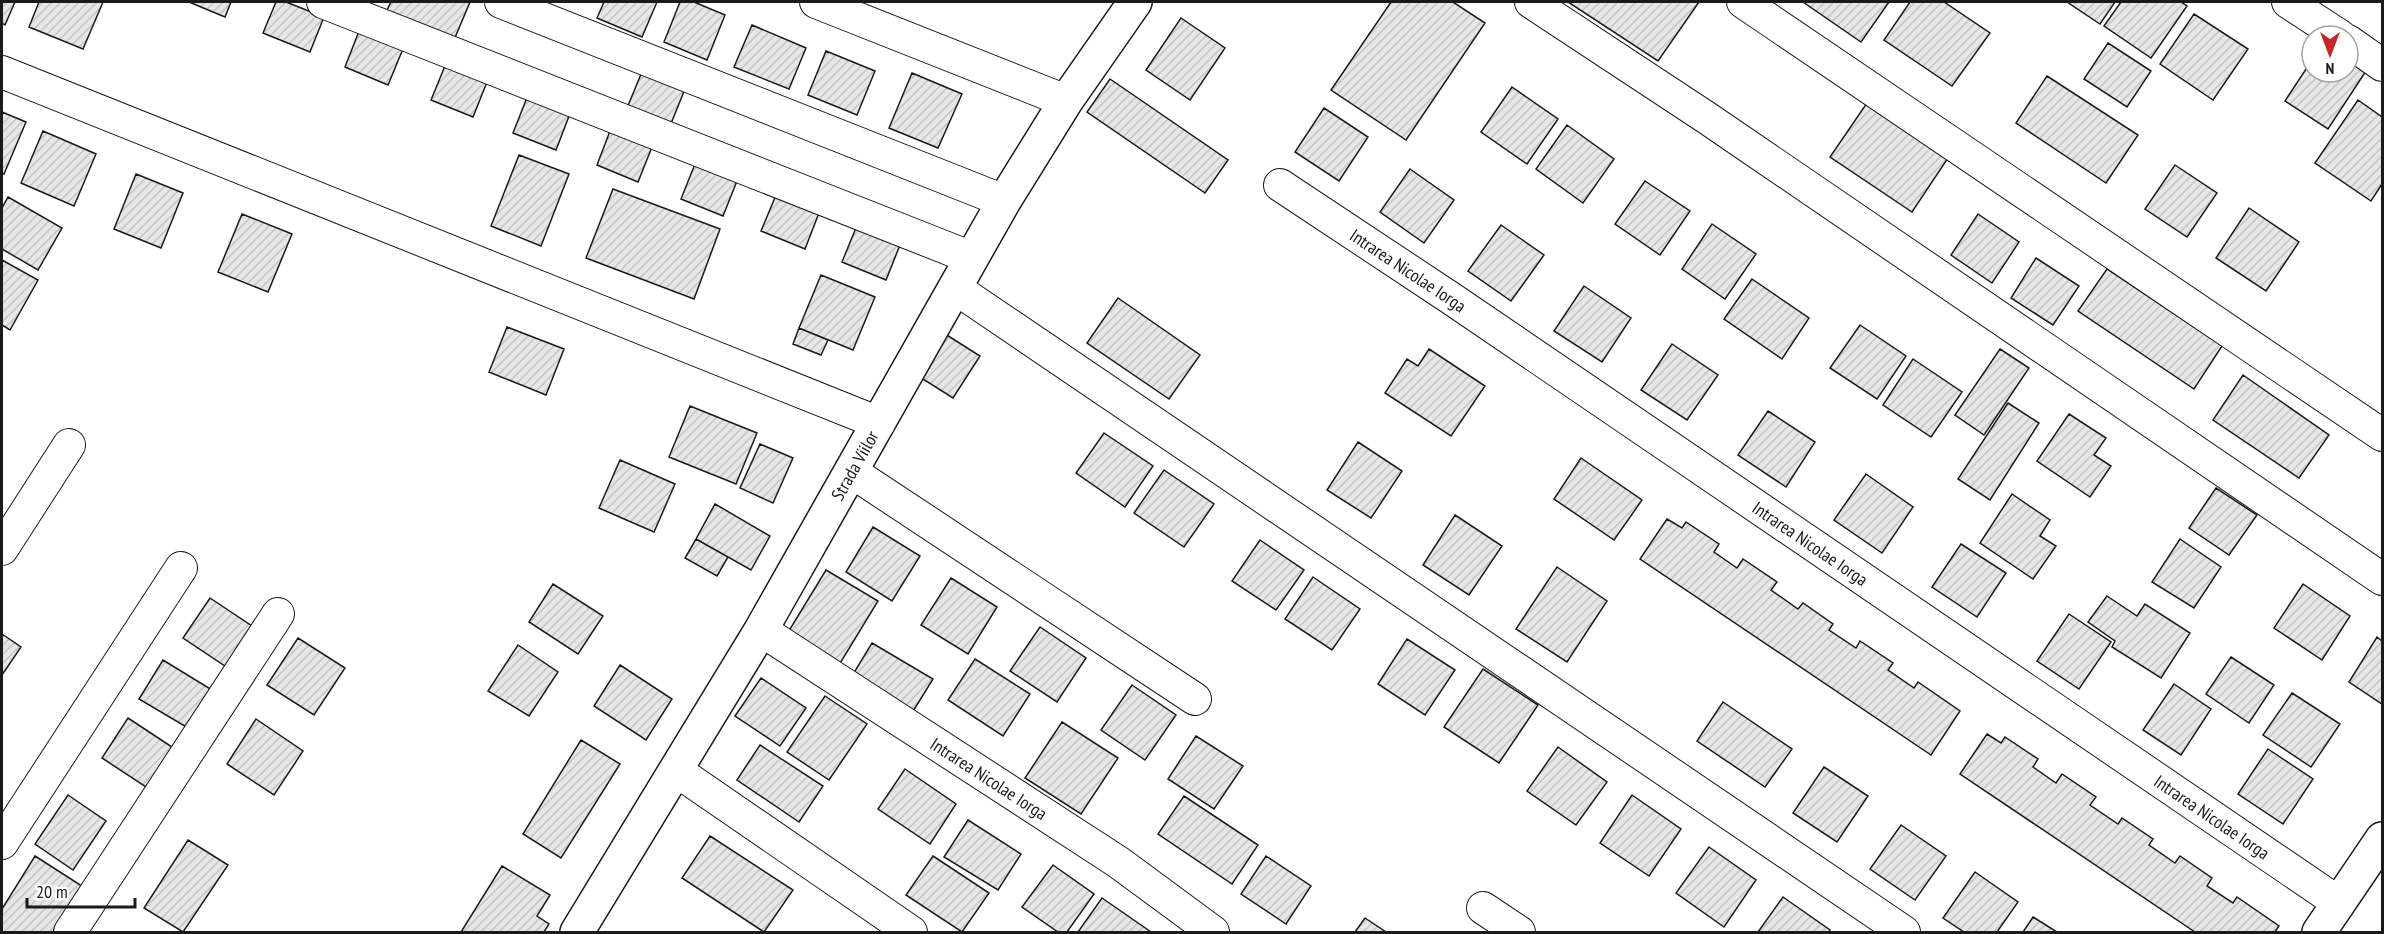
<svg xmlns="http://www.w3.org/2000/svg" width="2384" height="934" font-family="'PT Sans Narrow',sans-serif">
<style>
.building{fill:url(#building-hatch);stroke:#1a1a1a;stroke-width:1.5}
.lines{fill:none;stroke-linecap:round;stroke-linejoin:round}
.street-casing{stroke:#1a1a1a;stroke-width:34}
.secondary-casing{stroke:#1a1a1a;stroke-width:36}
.street{stroke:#fff;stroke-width:32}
.secondary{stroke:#fff;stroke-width:33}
.labels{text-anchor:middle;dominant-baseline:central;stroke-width:4.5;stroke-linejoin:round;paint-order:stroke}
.street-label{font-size:18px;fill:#1a1a1a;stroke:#fff}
</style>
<defs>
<pattern id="building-hatch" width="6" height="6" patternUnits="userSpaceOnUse" patternTransform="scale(1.5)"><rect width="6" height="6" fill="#e6e6e6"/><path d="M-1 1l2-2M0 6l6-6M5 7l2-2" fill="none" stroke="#c5c5c5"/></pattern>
</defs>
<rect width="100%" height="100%" fill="#fff"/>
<!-- building -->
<path class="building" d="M2 2H15L5 25 2 23Z
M39 2H103L83 49 29 27Z
M189 2H231L225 17Z
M276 2H286L324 17 310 52 263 33Z
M391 2H470L454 40 386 12Z
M604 2H657L642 37 597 18Z
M680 2H694L725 15 707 60 664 42Z
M1391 2H1453L1485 23 1406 140 1331 90Z
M1568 2H1699L1658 61Z
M1803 2H1889L1861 42Z
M1910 2H1944L1990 33 1952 86 1884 40Z
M2067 2H2115L2100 24Z
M2121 2H2181L2187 6 2151 58 2104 26Z
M2194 14 2248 49 2213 100 2160 64Z
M1181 18 1225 48 1190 100 1146 70Z
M752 25 806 48 789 89 734 67Z
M361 26 405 44 388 85 345 67Z
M2108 43 2151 71 2127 107 2084 79Z
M826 51 875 71 857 115 808 95Z
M2312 60V72H2348V60L2366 71 2328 129 2285 101Z
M447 61 489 77 473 117 431 100Z
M644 67 687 84 670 126 627 108Z
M912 73 962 94 938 148 889 128Z
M2047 76 2138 135 2106 183 2016 123Z
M1110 79 1228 160 1205 193 1087 112Z
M1512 87 1558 119 1527 164 1481 132Z
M528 95 571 111 556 150 513 133Z
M1869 100 1950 155 1912 212 1830 157Z
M2358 100 2382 117V184L2371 201 2315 163Z
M1324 108 1368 137 1339 181 1295 152Z
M2 112 26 122 4 174 2 173Z
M1567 125 1614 159 1583 203 1536 169Z
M43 131 96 154 74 206 21 183Z
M610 131 652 147 638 182 597 165Z
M519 155 569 174 541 246 491 226Z
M695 164 737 181 723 216 681 199Z
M2175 165 2217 193 2187 237 2145 209Z
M1410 169 1454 200 1424 243 1380 212Z
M136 174 183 193 161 248 114 229Z
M1645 181 1690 211 1660 255 1615 224Z
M613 189 720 229 694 299 586 258Z
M776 195 819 213 805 249 761 231Z
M8 197 62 228 38 270 2 249V208Z
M2249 208 2299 242 2266 291 2216 258Z
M242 214 292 234 268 292 218 272Z
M1978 214 2019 242 1992 283 1951 255Z
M858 223 902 240 886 280 842 262Z
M1712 224 1756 254 1725 299 1682 269Z
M1501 225 1544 255 1511 301 1468 271Z
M2036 258 2079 286 2053 325 2011 298Z
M2 260 38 280 10 330 2 325Z
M2107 269 2222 346 2194 389 2078 311Z
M821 275 875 297 853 350 799 328Z
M1752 279 1809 318 1782 359 1724 319Z
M1584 286 1631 318 1602 362 1554 331Z
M1118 298 1200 355 1169 399 1087 343Z
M1860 325 1906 356 1877 399 1830 368Z
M507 327 564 349 546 395 489 372Z
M799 328 828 340 821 355 793 344Z
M942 332 980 356 953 398 915 374Z
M1672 344 1718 375 1687 420 1641 390Z
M1429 349 1485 386 1451 436 1385 393 1407 359 1418 366Z
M2000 349 2029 368 1984 435 1955 415Z
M1913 359 1962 392 1931 437 1883 405Z
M2243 375 2329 435 2299 478 2213 420Z
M2008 403 2039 423 1990 500 1958 479Z
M690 406 757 433 736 484 669 457Z
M1768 411 1815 442 1786 487 1738 455Z
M2069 414 2106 438 2094 455 2111 466 2090 497 2037 461Z
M1104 433 1153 466 1125 507 1076 473Z
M1358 442 1402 471 1371 518 1327 490Z
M760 444 793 458 773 503 740 488Z
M1581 458 1642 500 1614 540 1554 499Z
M620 460 675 484 654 532 599 508Z
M1164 470 1214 504 1184 547 1134 513Z
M1866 474 1913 507 1882 553 1834 520Z
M2216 488 2257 515 2229 555 2189 528Z
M2012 494 2050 520 2040 536 2056 546 2033 579 1980 543Z
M715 504 770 536 751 570 696 539Z
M1455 515 1502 546 1469 595 1423 565Z
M1667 519 1682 528 1686 522 1719 544 1714 552 1737 568 1743 559 1777 582 1771 590 1798 609 1803 603 1833 624 1829 630 1856 648 1860 641 1893 663 1888 670 1914 688 1918 682 1960 711 1931 755 1640 559Z
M873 527 920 556 892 601 846 572Z
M696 539 728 557 717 576 685 558Z
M2180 539 2221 567 2194 608 2152 582Z
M1260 540 1304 570 1276 610 1232 581Z
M1961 544 2006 573 1977 617 1932 587Z
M1557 567 1607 601 1567 662 1516 629Z
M826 570 878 601 839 665 787 634Z
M1313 577 1360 609 1332 650 1285 619Z
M951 578 997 607 968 654 921 625Z
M553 584 603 616 578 654 529 622Z
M2303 584 2350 616 2322 660 2274 628Z
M2107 596 2137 616 2145 604 2190 633 2161 678 2112 647 2115 641 2088 622Z
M210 598 255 628 228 668 183 638Z
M2069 614 2111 642 2079 689 2037 661Z
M1040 627 1086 658 1057 702 1010 671Z
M2 634 21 647 2 675Z
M2377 637 2382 641V704L2349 682Z
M298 638 345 668 314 715 267 685Z
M1407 639 1455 670 1425 715 1378 684Z
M872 643 933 679 912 713 852 676Z
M518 645 558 672 529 716 488 691Z
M2231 657 2274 685 2249 723 2206 694Z
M975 659 1030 694 1003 736 948 700Z
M163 660 212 690 188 728 139 699Z
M620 665 672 699 646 740 594 706Z
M1483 669 1538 705 1499 763 1444 727Z
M761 678 806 708 780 746 735 716Z
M2174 684 2211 709 2181 755 2143 730Z
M1132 685 1176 715 1145 760 1101 730Z
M2292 693 2340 724 2311 767 2263 735Z
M825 696 867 724 829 780 787 752Z
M1723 702 1792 749 1765 787 1697 741Z
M128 718 175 749 149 789 102 758Z
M256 719 303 751 274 795 227 764Z
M1062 722 1118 758 1081 814 1025 778Z
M1987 734 2001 743 2005 737 2038 759 2033 767 2056 783 2062 774 2096 797 2090 805 2118 824 2122 818 2153 839 2149 845 2175 863 2180 856 2212 878 2207 886 2233 903 2237 897 2279 926 2275 932H2195L1960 774Z
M1196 736 1243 766 1214 809 1168 779Z
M581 740 620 764 561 858 523 834Z
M760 745 823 786 799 822 737 780Z
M1558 747 1607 782 1576 825 1527 791Z
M2268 749 2313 779 2283 824 2238 794Z
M1824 767 1868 796 1837 842 1793 813Z
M905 769 956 804 930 844 878 809Z
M68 795 106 821 73 870 35 844Z
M1632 795 1681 829 1649 876 1600 843Z
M1184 796 1258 845 1232 884 1158 834Z
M968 820 1021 854 998 890 944 857Z
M1901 825 1946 856 1915 900 1870 869Z
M710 836 793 890 764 932 682 878Z
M188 840 228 865 183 932 144 908Z
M1709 847 1756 880 1724 927 1676 893Z
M35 856 85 888 57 932H2V909Z
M933 856 989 893 962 932 906 895Z
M1266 856 1311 886 1286 924 1241 894Z
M1053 865 1094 894 1067 932H1058L1022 907Z
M502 866 550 895 537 916 549 924 544 932H461Z
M1975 872 2018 902 1997 932H1964L1943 918Z
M1783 897 1830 930 1829 932H1758Z
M1102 898 1151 932H1078Z
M2033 917 2057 932H2023Z
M1365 918 1386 932H1355Z"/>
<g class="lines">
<defs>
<g id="street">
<path d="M323 2 972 258"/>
<path d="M501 2 1004 201"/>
<path d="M816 2 1066 101"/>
<path d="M1531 2 1707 118 2382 579"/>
<path d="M1743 2 2382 435"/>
<path d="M2288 2 2340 36"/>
<path d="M2348 41 2382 65"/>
<path d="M2 72 879 423"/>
<path id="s1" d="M1280 185 1452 299 2339 903"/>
<path d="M955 288 1904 932"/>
<path d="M852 472 1195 699"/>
<path d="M2 549 69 445"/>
<path id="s2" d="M761 630 1118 862 1213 932"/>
<path d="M677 771 911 932"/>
<path d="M2 843 181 568"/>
<path d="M1483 908 1519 932"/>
<path d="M70 932 278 614"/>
</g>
<g id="secondary">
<path id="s3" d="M577 932 761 630 1004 201 1066 101 1135 2"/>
<path d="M2319 932 2382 839"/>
</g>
</defs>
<!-- street casing -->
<use href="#street" class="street-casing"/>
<!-- secondary casing -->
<use href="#secondary" class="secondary-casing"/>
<!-- street -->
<use href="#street" class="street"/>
<!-- secondary -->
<use href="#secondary" class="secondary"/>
</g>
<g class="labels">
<!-- street labels -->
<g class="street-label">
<text stroke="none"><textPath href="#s1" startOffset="154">Intrarea Nicolae Iorga</textPath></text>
<text stroke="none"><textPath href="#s3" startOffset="543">Strada Viilor</textPath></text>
<text stroke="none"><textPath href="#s1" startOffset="640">Intrarea Nicolae Iorga</textPath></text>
<text stroke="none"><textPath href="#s2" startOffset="272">Intrarea Nicolae Iorga</textPath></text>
<text stroke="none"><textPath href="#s1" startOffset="1126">Intrarea Nicolae Iorga</textPath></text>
</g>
</g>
<!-- border -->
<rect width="2384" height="934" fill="none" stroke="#1a1a1a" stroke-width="6"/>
<!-- north arrow -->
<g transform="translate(2330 54) rotate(180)"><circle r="28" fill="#ffffff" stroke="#a3a3a3" stroke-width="1.5"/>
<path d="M0-4.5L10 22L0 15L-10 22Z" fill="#c62828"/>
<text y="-9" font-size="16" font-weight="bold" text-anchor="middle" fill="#1a1a1a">N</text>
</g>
<!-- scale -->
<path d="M27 898v9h108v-9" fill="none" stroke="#1a1a1a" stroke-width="3"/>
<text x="36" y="898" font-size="18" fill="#1a1a1a" stroke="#ffffff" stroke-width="4.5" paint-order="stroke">20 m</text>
</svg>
